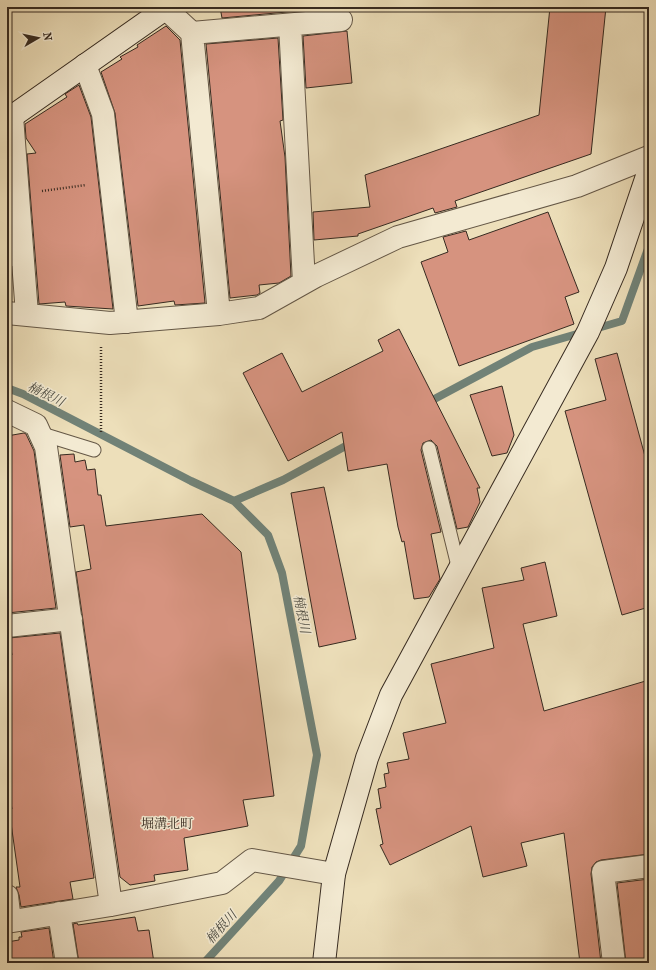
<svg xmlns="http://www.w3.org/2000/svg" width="656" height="970" font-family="'IM FELL French Canon','Noto Serif JP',serif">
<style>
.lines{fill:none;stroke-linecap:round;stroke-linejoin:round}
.stream{stroke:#718277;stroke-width:8}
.building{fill:#d6937f;stroke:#362a20}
.lane-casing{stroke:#645746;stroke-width:15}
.street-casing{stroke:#645746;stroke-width:24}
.secondary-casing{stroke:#362a20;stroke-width:24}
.path{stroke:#362a20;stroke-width:2.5;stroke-dasharray:1 2;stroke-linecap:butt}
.lane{stroke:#f3ead2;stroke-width:13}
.street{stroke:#f3ead2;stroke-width:22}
.secondary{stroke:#f3ead2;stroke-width:22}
.labels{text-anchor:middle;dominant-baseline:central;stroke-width:3;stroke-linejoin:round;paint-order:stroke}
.water-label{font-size:13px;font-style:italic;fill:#4f4e44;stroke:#f3ead2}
.neighbourhood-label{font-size:13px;fill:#362a20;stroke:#f3ead2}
</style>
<rect width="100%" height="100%" fill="#eddfba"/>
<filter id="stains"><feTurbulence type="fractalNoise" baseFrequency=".005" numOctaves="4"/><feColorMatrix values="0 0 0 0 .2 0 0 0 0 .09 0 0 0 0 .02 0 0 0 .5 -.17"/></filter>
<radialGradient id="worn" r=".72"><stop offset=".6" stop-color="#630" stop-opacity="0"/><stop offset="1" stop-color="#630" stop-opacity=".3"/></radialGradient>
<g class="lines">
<!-- stream -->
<path class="stream" d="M7 388 23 394 191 481 234 501 268 535 282 573 317 755 301 846 279 881 204 963
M425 404 532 347 622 321 649 246
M234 501 283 480 353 442"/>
</g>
<!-- building -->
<path class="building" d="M220 7H323L319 9 222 18Z
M550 7H606L591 154 455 201 457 207 435 213 433 208 358 234V236L314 240 313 212 370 207 365 175 539 115Z
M166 26 180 40 205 303 175 305 174 301 138 306 115 113 101 72 122 59 120 57 138 47 137 45Z
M347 31 352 83 306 88 303 36Z
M278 38 283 120 280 121 285 157 291 276 279 283 259 285 260 293 257 295 230 298 206 44Z
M79 85 91 117 113 309 66 306 65 302 39 304 27 154 36 153 26 138 25 124 67 97 65 94Z
M548 212 579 292 565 297 574 324 459 366 421 262 448 252 443 237 466 231 469 240Z
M399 329 480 488H477L480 502 468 527 457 529 437 446 431 440 423 443 421 450 441 532 431 534 440 579 429 597 414 599 404 541 402 542 398 527 387 464 348 471 342 432 288 461 243 373 282 353 302 392 383 351 378 340Z
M617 353 649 471V607L622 615 565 411 606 400 595 359Z
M502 386 514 435 507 453 492 456 470 395Z
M24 433 26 434 34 451 56 608 7 613V436Z
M74 454 75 462 85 460 87 470 95 469 98 495H101L106 526 202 514 241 552 274 796 243 800 248 826 184 838 188 870 154 875 155 881 130 885 120 877 76 572 91 569 84 525 70 527 60 455Z
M324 487 356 639 319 647 291 493Z
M545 562 557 616 523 624 544 711 649 680V854L601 860 596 862 592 867 591 874 601 963H580L564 833 521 843 527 866 483 877 471 826 390 865 380 845 383 844 376 809 381 808 378 789 386 787 384 774 389 773 387 763 409 759 403 733 446 723 431 664 494 648 482 588 524 580 521 568Z
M60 633 94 878 70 882 73 899 21 907 19 895 16 887H20L9 809H12L7 780V656L12 655 9 638Z
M649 879V961L626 963 617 883Z
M135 917 138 931 149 930 154 963H79L73 924 77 923 78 925Z
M49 928 54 963H7V942L19 940V937H22L21 932Z"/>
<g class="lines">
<defs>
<path id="lane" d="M7 260 22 258
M39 433 94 450
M429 448 459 570"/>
<path id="street" d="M166 9 192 33 341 20
M290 25 304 282
M192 33 219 314
M85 65 103 114 127 322
M12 116 27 314
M7 313 110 323 219 314 259 308 316 276 398 237 577 186 649 157
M7 411 36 425 46 447 111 905
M7 626 71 619
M7 896 10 921
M59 913 67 963
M7 922 111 905 222 883 252 860 334 874
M614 963 603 872 649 866"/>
<path id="secondary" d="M7 120 168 7
M324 963 334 874 367 758 391 695 588 332 616 268 649 170"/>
</defs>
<!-- lane casing -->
<use href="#lane" class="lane-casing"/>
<!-- street casing -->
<use href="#street" class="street-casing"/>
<!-- secondary casing -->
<use href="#secondary" class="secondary-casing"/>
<!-- path -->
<path class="path" d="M42 191 86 185
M101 432V347"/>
<!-- lane -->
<use href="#lane" class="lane"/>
<!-- street -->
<use href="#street" class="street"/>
<!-- secondary -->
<use href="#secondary" class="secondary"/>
</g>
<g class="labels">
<!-- water labels -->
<g class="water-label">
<text transform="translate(46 394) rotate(26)">楠根川</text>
<text transform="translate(302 614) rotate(79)">楠根川</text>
<text transform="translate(221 927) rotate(-48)">楠根川</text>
</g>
<!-- neighbourhood labels -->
<g class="neighbourhood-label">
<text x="167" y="823">堀溝北町</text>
</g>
</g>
<!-- margin -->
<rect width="656" height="970" fill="none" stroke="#eddfba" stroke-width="24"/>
<rect x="8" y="8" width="640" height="954" fill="none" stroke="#362a20" stroke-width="2"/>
<rect x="12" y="12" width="632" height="946" fill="none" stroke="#362a20"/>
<!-- north arrow -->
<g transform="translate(38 38) rotate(81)" stroke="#f3ead2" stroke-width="3" paint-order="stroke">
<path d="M0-3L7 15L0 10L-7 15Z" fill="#362a20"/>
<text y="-6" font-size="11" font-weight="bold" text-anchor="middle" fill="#362a20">N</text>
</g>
<rect width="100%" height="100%" filter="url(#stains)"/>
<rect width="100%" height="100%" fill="url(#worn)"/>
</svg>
